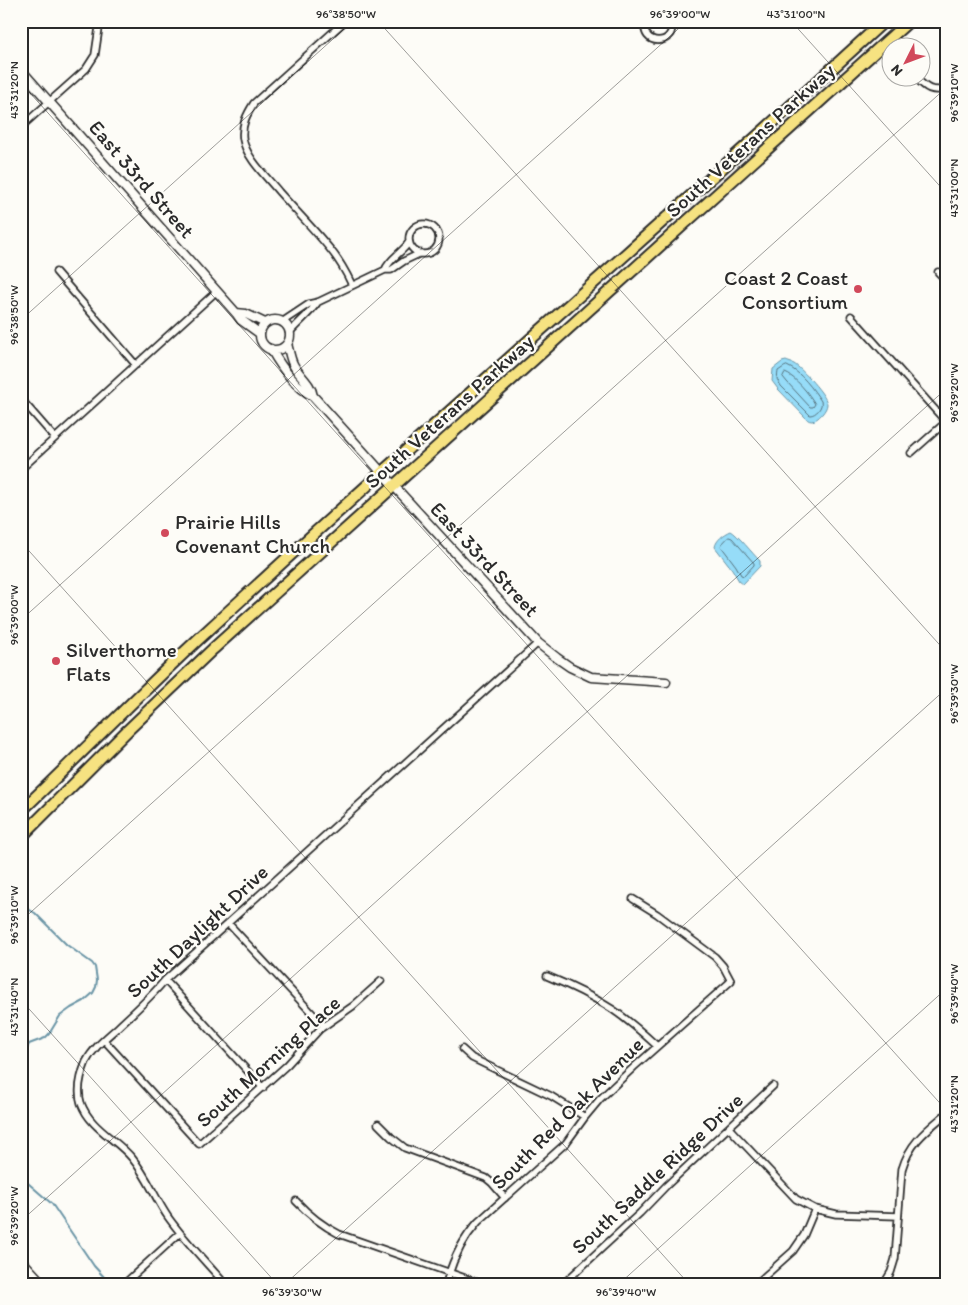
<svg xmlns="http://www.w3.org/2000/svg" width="968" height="1305" font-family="Itim,sans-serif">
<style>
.water{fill:#96dcf8;stroke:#6b95a6}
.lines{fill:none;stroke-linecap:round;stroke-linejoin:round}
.shore{stroke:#56727d;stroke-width:1}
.stream{stroke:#6b95a6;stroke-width:2}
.street-casing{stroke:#2b2b2b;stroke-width:9}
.secondary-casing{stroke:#2b2b2b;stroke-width:11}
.highway-casing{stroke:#2b2b2b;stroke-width:14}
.street{stroke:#fdfcf7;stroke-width:5.5}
.secondary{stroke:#fdfcf7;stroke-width:8}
.highway{stroke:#f6e281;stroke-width:10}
.ticks{fill:none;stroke:#2b2b2b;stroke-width:1;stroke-opacity:0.45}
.poi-dot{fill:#d1495b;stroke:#fdfcf7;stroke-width:2}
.labels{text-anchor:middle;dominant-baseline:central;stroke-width:4.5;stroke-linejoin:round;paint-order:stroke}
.street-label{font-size:21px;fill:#2b2b2b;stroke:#fdfcf7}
.poi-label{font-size:21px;fill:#2b2b2b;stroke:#fdfcf7;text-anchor:start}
.neatline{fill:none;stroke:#2b2b2b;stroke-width:2}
.ticks-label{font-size:12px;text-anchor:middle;fill:#2b2b2b}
</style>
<rect width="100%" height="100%" fill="#fdfcf7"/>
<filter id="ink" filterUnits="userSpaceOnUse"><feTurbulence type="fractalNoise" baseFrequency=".02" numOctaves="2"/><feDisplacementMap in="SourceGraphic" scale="10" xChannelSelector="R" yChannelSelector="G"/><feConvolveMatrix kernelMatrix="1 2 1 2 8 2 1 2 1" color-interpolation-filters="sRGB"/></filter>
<g filter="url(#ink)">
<!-- water -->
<path class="water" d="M786 361C788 362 792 363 794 364 801 368 827 396 827 404 827 410 818 420 812 421 808 421 807 419 805 417L778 389 772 381 773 369 782 362Z
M731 531C737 534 753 554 760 561V566L743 584 739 581 732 569 715 547C716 540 724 534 731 531Z"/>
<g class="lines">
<!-- shore -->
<path class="shore" d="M787 366C801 372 813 389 821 401 823 407 816 415 810 415L781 386 777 379 778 371 784 367Z
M785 373C795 376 810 395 815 404L813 407H810L787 382 783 377Z
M729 537 732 538 754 563V565L744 576 741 575 736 566 721 546 722 544Z"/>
<!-- stream -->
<path class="stream" d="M21 905 35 913 67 945 92 963 95 967 97 980 96 987 93 993 84 1001 71 1008 60 1016 49 1034 45 1038 29 1044 25 1054
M21 1177 52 1204 94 1266 104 1277 114 1284"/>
<defs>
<path id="street" d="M345 21 254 103C247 114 241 125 243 139 246 158 267 177 279 192 296 211 314 229 330 249 339 260 346 272 352 285
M646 21C638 47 678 47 671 21
M916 78C927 89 931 92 947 89
M21 127 86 69 95 55 100 21
M409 239a15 15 0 1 1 30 0a15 15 0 1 1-30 0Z
M385 270C389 259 403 252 409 242
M56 272 136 365
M938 272 947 281
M851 316 947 423
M282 322 309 304 318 302 385 270H391L404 261 421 253
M290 332C299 322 310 313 318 302
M21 399 55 438
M911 453 947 421
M21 469 217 291
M228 923 324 1026
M547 976C569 985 592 996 612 1009 628 1020 643 1033 657 1046
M165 980 263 1088
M104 1040 199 1144 287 1065 320 1029 353 1006 381 981
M462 1049 472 1058 551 1096 585 1117
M378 1124 391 1137 405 1148 486 1178 492 1183 505 1198
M729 1128 796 1199 815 1209 836 1214 898 1216
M296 1201C309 1215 321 1225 339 1234L482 1284
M124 1284 180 1233
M225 1284C206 1262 185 1241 168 1217 155 1198 147 1176 132 1158 116 1139 90 1128 81 1103 77 1090 81 1074 86 1062 93 1048 106 1038 117 1028 134 1012 151 997 165 980L538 643
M446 1284C452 1261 462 1240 478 1222L566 1143 585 1117 600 1099 634 1067 731 981 723 966 715 957 657 914 633 899
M563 1284 640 1213 666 1186 773 1086
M756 1284 793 1251 804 1235 815 1209
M884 1284 891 1272 895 1259 902 1169C910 1142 927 1130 947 1113"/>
<path id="secondary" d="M21 70 236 313 241 320 259 333
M236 313 246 314 265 323
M260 335a15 15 0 1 1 30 0a15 15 0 1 1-30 0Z
M287 344C289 350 290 358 293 364 298 375 311 383 313 396
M271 349C281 367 294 386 313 396L394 486 538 643 557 658 570 667 591 677 666 682
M21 1260 43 1284
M21 1280 24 1284"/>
<path id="highway" d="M21 811C82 753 141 692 203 635 427 428 659 228 884 21
M21 837 128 730 213 649 909 21"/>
</defs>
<!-- street casing -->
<use href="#street" class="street-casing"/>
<!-- secondary casing -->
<use href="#secondary" class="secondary-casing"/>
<!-- highway casing -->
<use href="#highway" class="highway-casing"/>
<!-- street -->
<use href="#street" class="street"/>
<!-- secondary -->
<use href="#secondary" class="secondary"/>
<!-- highway -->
<use href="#highway" class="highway"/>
</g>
</g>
<!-- ticks -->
<path class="ticks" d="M378 21 947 653M791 21 947 194M21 83 947 1111M21 320 353 21M21 542 689 1284M21 620 687 21M21 921 947 87M21 1000 277 1284M21 1221 947 388M285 1284 947 688M619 1284 947 988"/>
<!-- markers -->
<g class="poi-dot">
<circle cx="858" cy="289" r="5"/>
<circle cx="165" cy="533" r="5"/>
<circle cx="56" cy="661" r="5"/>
</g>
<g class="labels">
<!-- street labels -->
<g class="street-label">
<text transform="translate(750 140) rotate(-42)">South Veterans Parkway</text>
<text transform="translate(142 179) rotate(49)">East 33rd Street</text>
<text transform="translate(449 411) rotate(-42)">South Veterans Parkway</text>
<text transform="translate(485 559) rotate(47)">East 33rd Street</text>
<text transform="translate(197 931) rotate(-43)">South Daylight Drive</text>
<text transform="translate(268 1061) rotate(-42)">South Morning Place</text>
<text transform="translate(567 1113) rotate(-45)">South Red Oak Avenue</text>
<text transform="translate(657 1173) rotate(-43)">South Saddle Ridge Drive</text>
</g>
<!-- poi labels -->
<g class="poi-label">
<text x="848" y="277" text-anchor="end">Coast 2 Coast<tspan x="848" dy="24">Consortium</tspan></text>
<text x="175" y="521">Prairie Hills<tspan x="175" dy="24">Covenant Church</tspan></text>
<text x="66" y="649">Silverthorne<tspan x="66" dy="24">Flats</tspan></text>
</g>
</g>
<!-- margin -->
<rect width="968" height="1305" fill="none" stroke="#fdfcf7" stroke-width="55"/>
<!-- north arrow -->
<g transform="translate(906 62) rotate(228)"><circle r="24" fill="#fdfcf7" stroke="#a9a8a5"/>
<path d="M0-4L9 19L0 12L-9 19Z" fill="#d1495b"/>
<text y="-8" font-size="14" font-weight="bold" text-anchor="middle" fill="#2b2b2b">N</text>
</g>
<rect x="28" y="28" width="912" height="1250" class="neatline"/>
<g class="ticks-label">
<text x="346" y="18">96°38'50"W</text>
<text x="680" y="18">96°39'00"W</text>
<text x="796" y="18">43°31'00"N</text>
<text transform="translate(14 90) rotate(-90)" y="4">43°31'20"N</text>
<text transform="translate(954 93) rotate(-90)" y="4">96°39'10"W</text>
<text transform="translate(954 188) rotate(-90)" y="4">43°31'00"N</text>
<text transform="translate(14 315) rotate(-90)" y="4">96°38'50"W</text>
<text transform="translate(954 393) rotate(-90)" y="4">96°39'20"W</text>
<text transform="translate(14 615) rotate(-90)" y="4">96°39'00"W</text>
<text transform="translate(954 694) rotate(-90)" y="4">96°39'30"W</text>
<text transform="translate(14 915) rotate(-90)" y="4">96°39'10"W</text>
<text transform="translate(954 994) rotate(-90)" y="4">96°39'40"W</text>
<text transform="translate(14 1007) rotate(-90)" y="4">43°31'40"N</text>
<text transform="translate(954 1104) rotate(-90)" y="4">43°31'20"N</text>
<text transform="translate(14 1216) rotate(-90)" y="4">96°39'20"W</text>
<text x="292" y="1296">96°39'30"W</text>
<text x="626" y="1296">96°39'40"W</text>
</g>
</svg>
